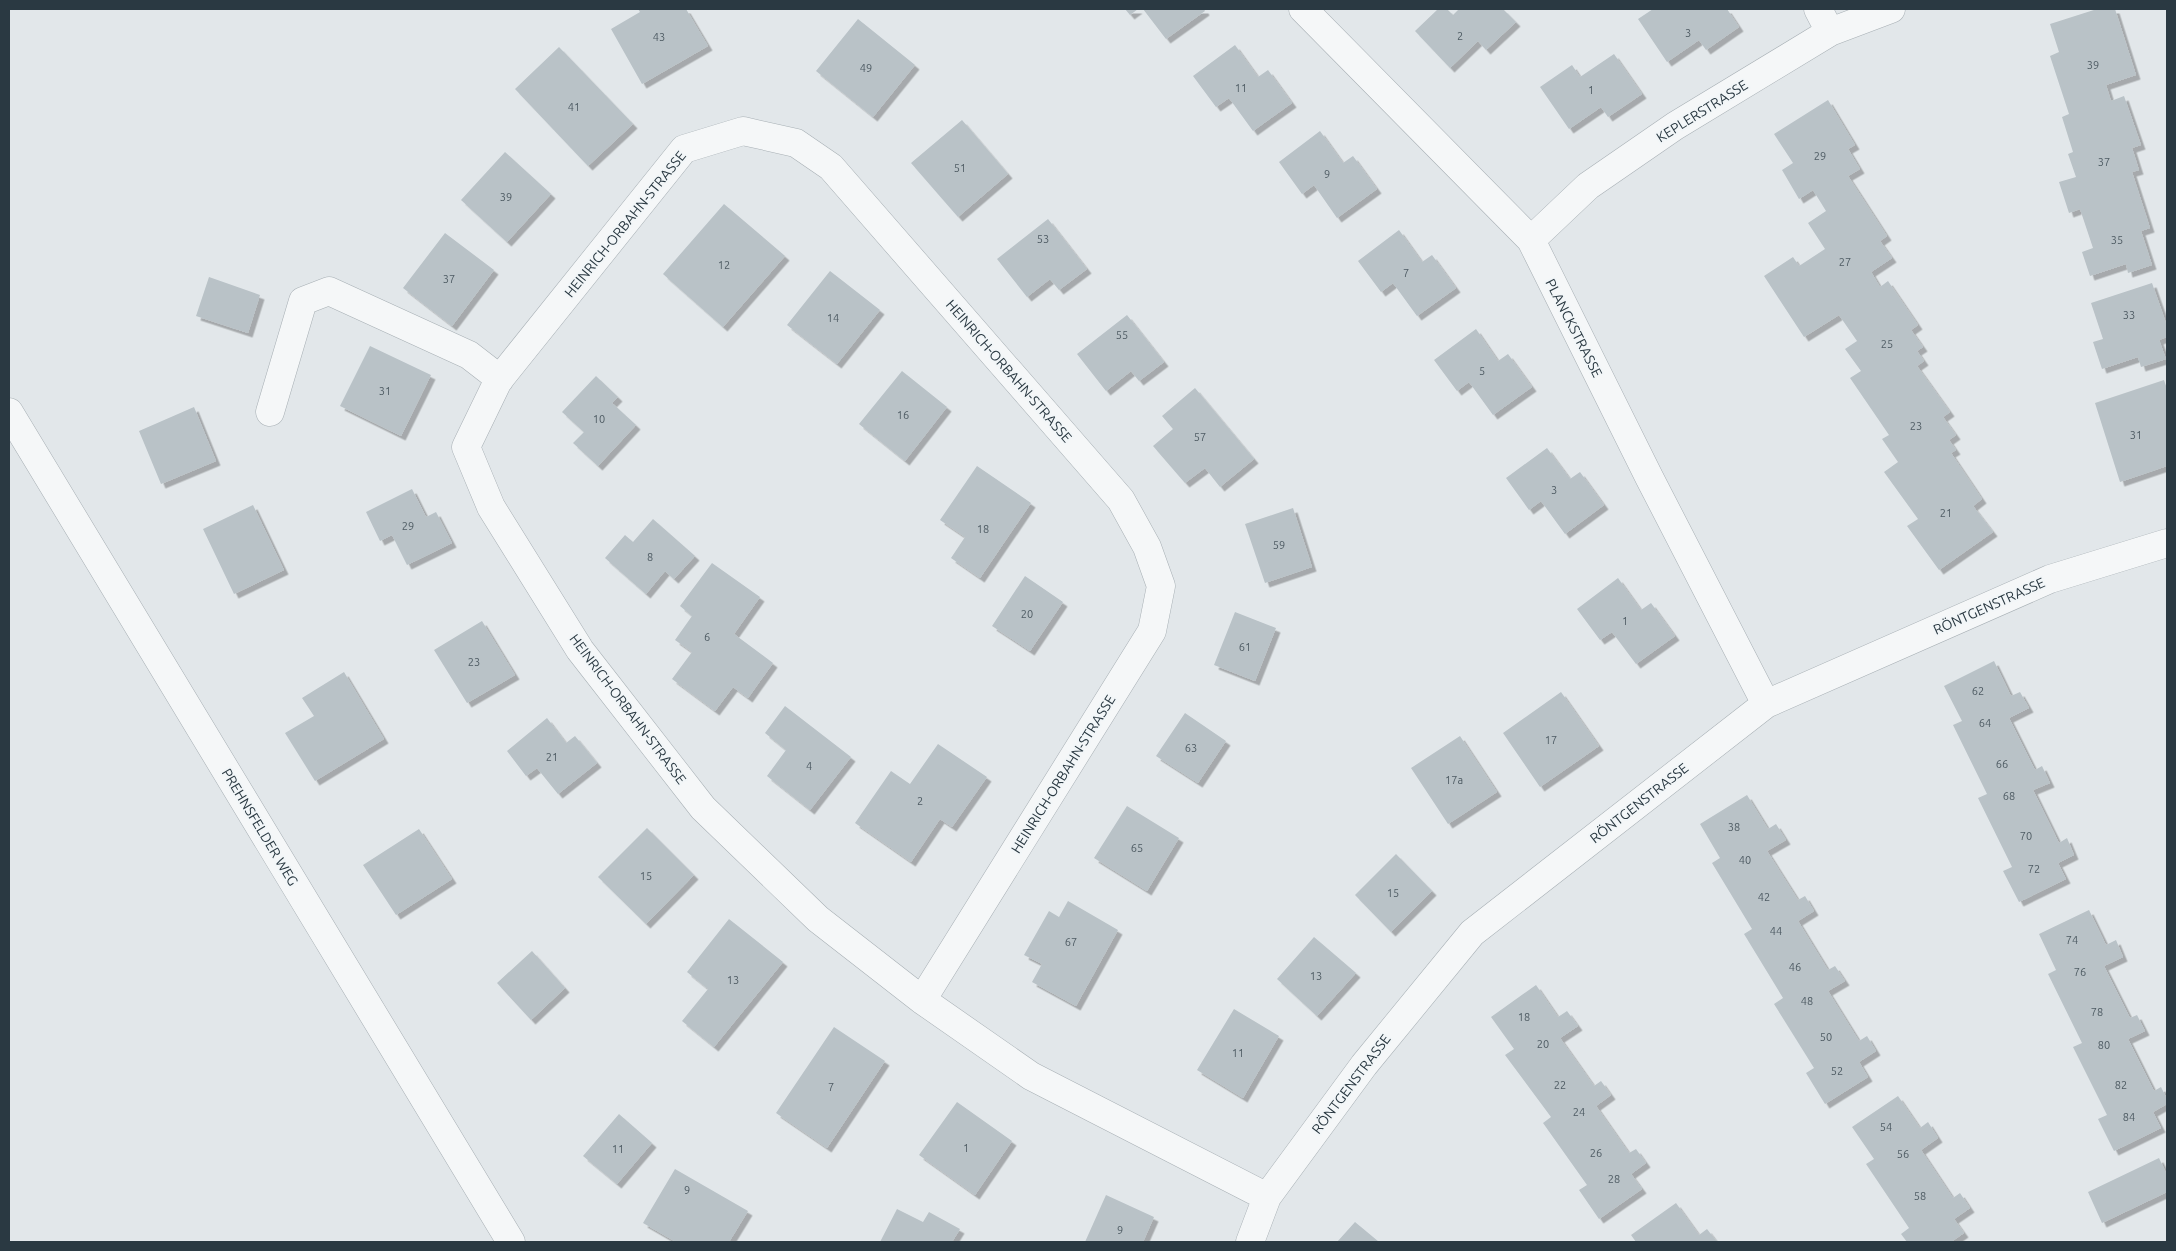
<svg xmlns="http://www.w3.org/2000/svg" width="2176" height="1251" font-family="Ubuntu,sans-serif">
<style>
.building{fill:#b9c2c7;filter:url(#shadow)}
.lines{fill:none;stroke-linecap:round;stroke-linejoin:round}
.minor-casing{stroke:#a7afb4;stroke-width:29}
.minor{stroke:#f5f7f8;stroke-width:28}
.labels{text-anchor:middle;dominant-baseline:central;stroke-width:4;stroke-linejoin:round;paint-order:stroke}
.number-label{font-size:11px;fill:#4e5b63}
.street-label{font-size:14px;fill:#2a3942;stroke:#f2f6f8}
</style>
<defs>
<filter id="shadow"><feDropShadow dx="4.5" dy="4.5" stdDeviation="0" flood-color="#0004"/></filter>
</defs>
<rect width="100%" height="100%" fill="#e2e7ea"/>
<!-- building -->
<path class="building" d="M638 9H686L708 46 642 84 611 29 640 12Z
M1125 9H1138L1130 15Z
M1143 9H1204L1205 11 1166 39Z
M1438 9H1447L1453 15 1459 9H1503L1516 22 1486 50 1478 41 1450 68 1415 31Z
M1653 9H1727L1739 27 1706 50 1699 40 1667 62 1638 19Z
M2097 9H2115L2136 75 2106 85 2111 101 2124 96 2141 145 2132 148 2139 170 2132 172 2150 228 2141 231 2152 265 2128 273 2126 264 2090 276 2082 252 2093 248 2080 209 2069 213 2059 182 2076 177 2068 154 2073 152 2062 117 2069 114 2050 56 2059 52 2050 24Z
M858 19 915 65 873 117 816 71Z
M1235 45 1258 77 1268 70 1292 103 1253 131 1229 98 1216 107 1193 76Z
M559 47 633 124 588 166 515 89Z
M1614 54 1642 94 1608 117 1601 107 1569 129 1540 87 1572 65 1580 77Z
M1828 100 1855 145 1848 149 1860 169 1848 176 1887 236 1880 241 1892 258 1871 272 1880 287 1888 281 1918 325 1911 330 1923 347 1917 351 1924 361 1917 366 1950 412 1943 417 1956 435 1949 440 1956 450 1951 453 1982 499 1973 506 1993 532 1939 570 1907 526 1918 519 1884 472 1898 462 1882 439 1889 435 1850 378 1861 371 1845 349 1857 341 1839 315 1804 337 1764 276 1793 257 1799 266 1825 249 1808 223 1826 211 1813 190 1799 199 1782 170 1793 163 1774 134Z
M962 120 1008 174 958 217 911 163Z
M1320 131 1343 163 1353 156 1377 189 1337 218 1314 185 1302 194 1279 162Z
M505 152 551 194 507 242 461 200Z
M724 204 785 256 723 327 663 274Z
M1048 219 1087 269 1059 290 1050 279 1027 297 997 259Z
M1399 230 1422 262 1432 255 1456 288 1417 316 1393 283 1381 292 1358 261Z
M445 233 494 270 452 326 403 288Z
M830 271 880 310 837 364 787 325Z
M209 277 260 295 248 333 196 316Z
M2152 283 2167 326V337L2159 340 2166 359 2141 367 2138 357 2102 369 2093 342 2103 339 2091 303Z
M1127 315 1164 362 1139 381 1131 371 1106 391 1077 354Z
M1476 329 1498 361 1508 354 1532 387 1493 415 1469 382 1457 391 1434 360Z
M370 346 431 375 401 436 340 406Z
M902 371 947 407 905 461 859 424Z
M596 376 618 397 612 403 636 425 598 466 573 443 584 432 562 412Z
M2164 380 2167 389V466L2120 482 2095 403Z
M1195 388 1254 459 1220 487 1205 468 1185 483 1153 446 1173 429 1162 416Z
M194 407 216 461 161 484 139 431Z
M1547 448 1570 479 1580 472 1604 505 1565 534 1541 501 1529 510 1506 478Z
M977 466 1031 503 980 578 951 558 965 537 940 520Z
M412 489 426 517 436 512 452 543 407 565 392 535 380 541 366 512Z
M253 505 284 570 234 594 203 529Z
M1293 508 1312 567 1265 583 1245 524Z
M653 519 695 556 674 579 665 571 646 594 605 558 625 535 633 542Z
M712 563 760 597 734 634 773 663 748 698 733 687 715 711 672 679 692 652 675 640 692 616 680 606Z
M1025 576 1063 602 1030 651 992 626Z
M1618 578 1641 610 1651 603 1675 636 1636 664 1612 632 1600 640 1577 609Z
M1235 612 1276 628 1255 681 1214 665Z
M482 621 515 675 467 703 434 650Z
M1994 661 2011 696 2020 692 2029 708 2009 718 2035 770 2042 766 2050 783 2033 790 2059 843 2067 838 2074 855 2058 863 2066 879 2019 902 2003 871 2012 867 1978 798 1987 794 1953 725 1962 721 1944 686Z
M344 672 384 739 315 781 285 733 314 716 302 698Z
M1561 692 1599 746 1540 787 1503 733Z
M785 706 851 757 810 810 767 776 786 750 765 733Z
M1185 713 1226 741 1198 783 1156 756Z
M547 718 566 743 575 736 597 763 558 794 537 768 526 776 507 751Z
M1460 736 1497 792 1448 824 1411 768Z
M938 744 987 777 952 827 940 819 911 862 855 823 891 771 910 784Z
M1747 795 1768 829 1776 824 1786 840 1767 851 1798 900 1805 896 1814 911 1798 921 1828 970 1835 966 1845 981 1828 991 1859 1041 1867 1036 1876 1051 1859 1062 1868 1077 1825 1104 1806 1073 1814 1068 1774 1004 1783 998 1744 934 1752 929 1712 863 1720 858 1700 824Z
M1127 806 1179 838 1147 891 1094 858Z
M647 828 694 875 646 924 598 877Z
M419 829 452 879 396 915 363 865Z
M1396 854 1432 891 1391 932 1355 895Z
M1068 901 1118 930 1076 1006 1032 982 1042 964 1024 955 1049 911 1059 917Z
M2089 910 2106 945 2116 940 2123 957 2104 966 2130 1018 2137 1015 2145 1031 2128 1039 2154 1091 2161 1087 2167 1099V1104L2153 1112 2161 1128 2114 1151 2098 1119 2107 1115 2073 1047 2082 1043 2048 974 2056 970 2039 934Z
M729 919 783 962 714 1047 682 1021 708 989 687 972Z
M1314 937 1356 973 1317 1016 1277 979Z
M532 951 565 988 531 1020 497 983Z
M1536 985 1558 1017 1567 1011 1578 1026 1560 1038 1594 1086 1601 1081 1611 1095 1596 1106 1629 1153 1636 1149 1646 1163 1631 1174 1642 1189 1599 1219 1579 1190 1587 1185 1543 1123 1551 1117 1505 1055 1514 1049 1491 1017Z
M1234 1009 1279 1036 1243 1098 1197 1070Z
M834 1027 885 1061 827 1148 776 1113Z
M1898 1096 1920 1128 1928 1122 1938 1138 1921 1150 1953 1198 1960 1193 1970 1208 1954 1219 1964 1233 1951 1242H1907L1901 1234 1909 1228 1866 1164 1874 1159 1852 1127Z
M957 1102 1012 1141 975 1195 919 1155Z
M619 1114 652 1143 617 1184 583 1156Z
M2159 1158 2167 1175V1192L2102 1223 2088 1192Z
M675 1169 748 1211 729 1242H676L643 1223Z
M1106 1195 1154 1217 1143 1242H1085Z
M1676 1203 1699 1235 1707 1229 1717 1242H1636L1631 1235Z
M897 1209 923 1222 929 1212 960 1229 952 1242H880Z
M1355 1222 1379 1242H1337Z"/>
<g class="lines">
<defs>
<path id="minor" d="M1303 9 1531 240 1649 477 1766 704
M1818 9 1830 32
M1531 240 1588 186 1675 126 1830 32 1891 9
M9 412 511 1242
M270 412 303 301 329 291 469 355 500 379
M922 1000 1152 631 1161 586 1147 547 1121 500 831 167 796 143 743 131 684 149 498 381 466 447 491 507 580 650 703 808 818 919 922 1000 1031 1076 1267 1197
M1250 1242 1267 1197 1364 1065 1472 933 1766 704 2050 579 2167 543"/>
</defs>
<!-- minor casing -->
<use href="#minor" class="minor-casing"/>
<!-- minor -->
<use href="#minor" class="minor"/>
</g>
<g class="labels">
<!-- number labels -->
<g class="number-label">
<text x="1688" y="33">3</text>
<text x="1460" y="36">2</text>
<text x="659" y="37">43</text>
<text x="2093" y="65">39</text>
<text x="866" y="68">49</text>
<text x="1241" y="88">11</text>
<text x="1591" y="90">1</text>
<text x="574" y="107">41</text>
<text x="1820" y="156">29</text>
<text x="2104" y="162">37</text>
<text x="960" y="168">51</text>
<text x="1327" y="174">9</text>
<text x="506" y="197">39</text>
<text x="1043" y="239">53</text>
<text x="2117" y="240">35</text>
<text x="1845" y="262">27</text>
<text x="724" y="265">12</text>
<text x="1406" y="273">7</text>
<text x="449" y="279">37</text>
<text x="2129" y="315">33</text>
<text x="833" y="318">14</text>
<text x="1122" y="335">55</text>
<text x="1887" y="344">25</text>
<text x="1482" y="371">5</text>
<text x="385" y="391">31</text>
<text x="903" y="415">16</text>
<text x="599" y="419">10</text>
<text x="1916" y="426">23</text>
<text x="2136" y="435">31</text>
<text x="1200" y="437">57</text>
<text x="1554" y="490">3</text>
<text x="1946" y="513">21</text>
<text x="408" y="526">29</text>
<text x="983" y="529">18</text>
<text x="1279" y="545">59</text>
<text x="650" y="557">8</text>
<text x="1027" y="614">20</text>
<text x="1625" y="621">1</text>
<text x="707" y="637">6</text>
<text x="1245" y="647">61</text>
<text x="474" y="662">23</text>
<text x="1978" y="691">62</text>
<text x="1985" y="723">64</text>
<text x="1551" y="740">17</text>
<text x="1191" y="748">63</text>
<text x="552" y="757">21</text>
<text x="2002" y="764">66</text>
<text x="809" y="766">4</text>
<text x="1454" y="780">17a</text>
<text x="2009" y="796">68</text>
<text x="920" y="801">2</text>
<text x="1734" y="827">38</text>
<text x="2026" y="836">70</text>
<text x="1137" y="848">65</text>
<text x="1745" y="860">40</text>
<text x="2034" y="869">72</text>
<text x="646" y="876">15</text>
<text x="1393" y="893">15</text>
<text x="1764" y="897">42</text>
<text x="1776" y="931">44</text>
<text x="2072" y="940">74</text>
<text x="1071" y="942">67</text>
<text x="1795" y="967">46</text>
<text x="2080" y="972">76</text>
<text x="1316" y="976">13</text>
<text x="733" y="980">13</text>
<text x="1807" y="1001">48</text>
<text x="2097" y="1012">78</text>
<text x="1524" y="1017">18</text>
<text x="1826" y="1037">50</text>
<text x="1543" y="1044">20</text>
<text x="2104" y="1045">80</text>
<text x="1238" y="1053">11</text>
<text x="1837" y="1071">52</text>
<text x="1560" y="1085">22</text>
<text x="2121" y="1085">82</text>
<text x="831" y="1087">7</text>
<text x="1579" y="1112">24</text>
<text x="2129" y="1117">84</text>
<text x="1886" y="1127">54</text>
<text x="966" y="1148">1</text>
<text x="618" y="1149">11</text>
<text x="1596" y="1153">26</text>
<text x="1903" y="1154">56</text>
<text x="1614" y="1179">28</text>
<text x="687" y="1190">9</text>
<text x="1920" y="1196">58</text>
<text x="1120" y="1230">9</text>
</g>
<!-- street labels -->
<g class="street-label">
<text transform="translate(1702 111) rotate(-32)">KEPLERSTRASSE</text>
<text transform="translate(625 224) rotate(-51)">HEINRICH-ORBAHN-STRASSE</text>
<text transform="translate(1574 328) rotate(63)">PLANCKSTRASSE</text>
<text transform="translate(1009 371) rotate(49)">HEINRICH-ORBAHN-STRASSE</text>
<text transform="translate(1989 606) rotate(-24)">RÖNTGENSTRASSE</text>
<text transform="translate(628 709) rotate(53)">HEINRICH-ORBAHN-STRASSE</text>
<text transform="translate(1063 774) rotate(-58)">HEINRICH-ORBAHN-STRASSE</text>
<text transform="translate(1639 803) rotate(-38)">RÖNTGENSTRASSE</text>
<text transform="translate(260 827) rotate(59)">PREHNSFELDER WEG</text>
<text transform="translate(1351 1084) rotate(-53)">RÖNTGENSTRASSE</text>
</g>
</g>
<!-- border -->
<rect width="2176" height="1251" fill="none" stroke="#2a3942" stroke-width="20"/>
</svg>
